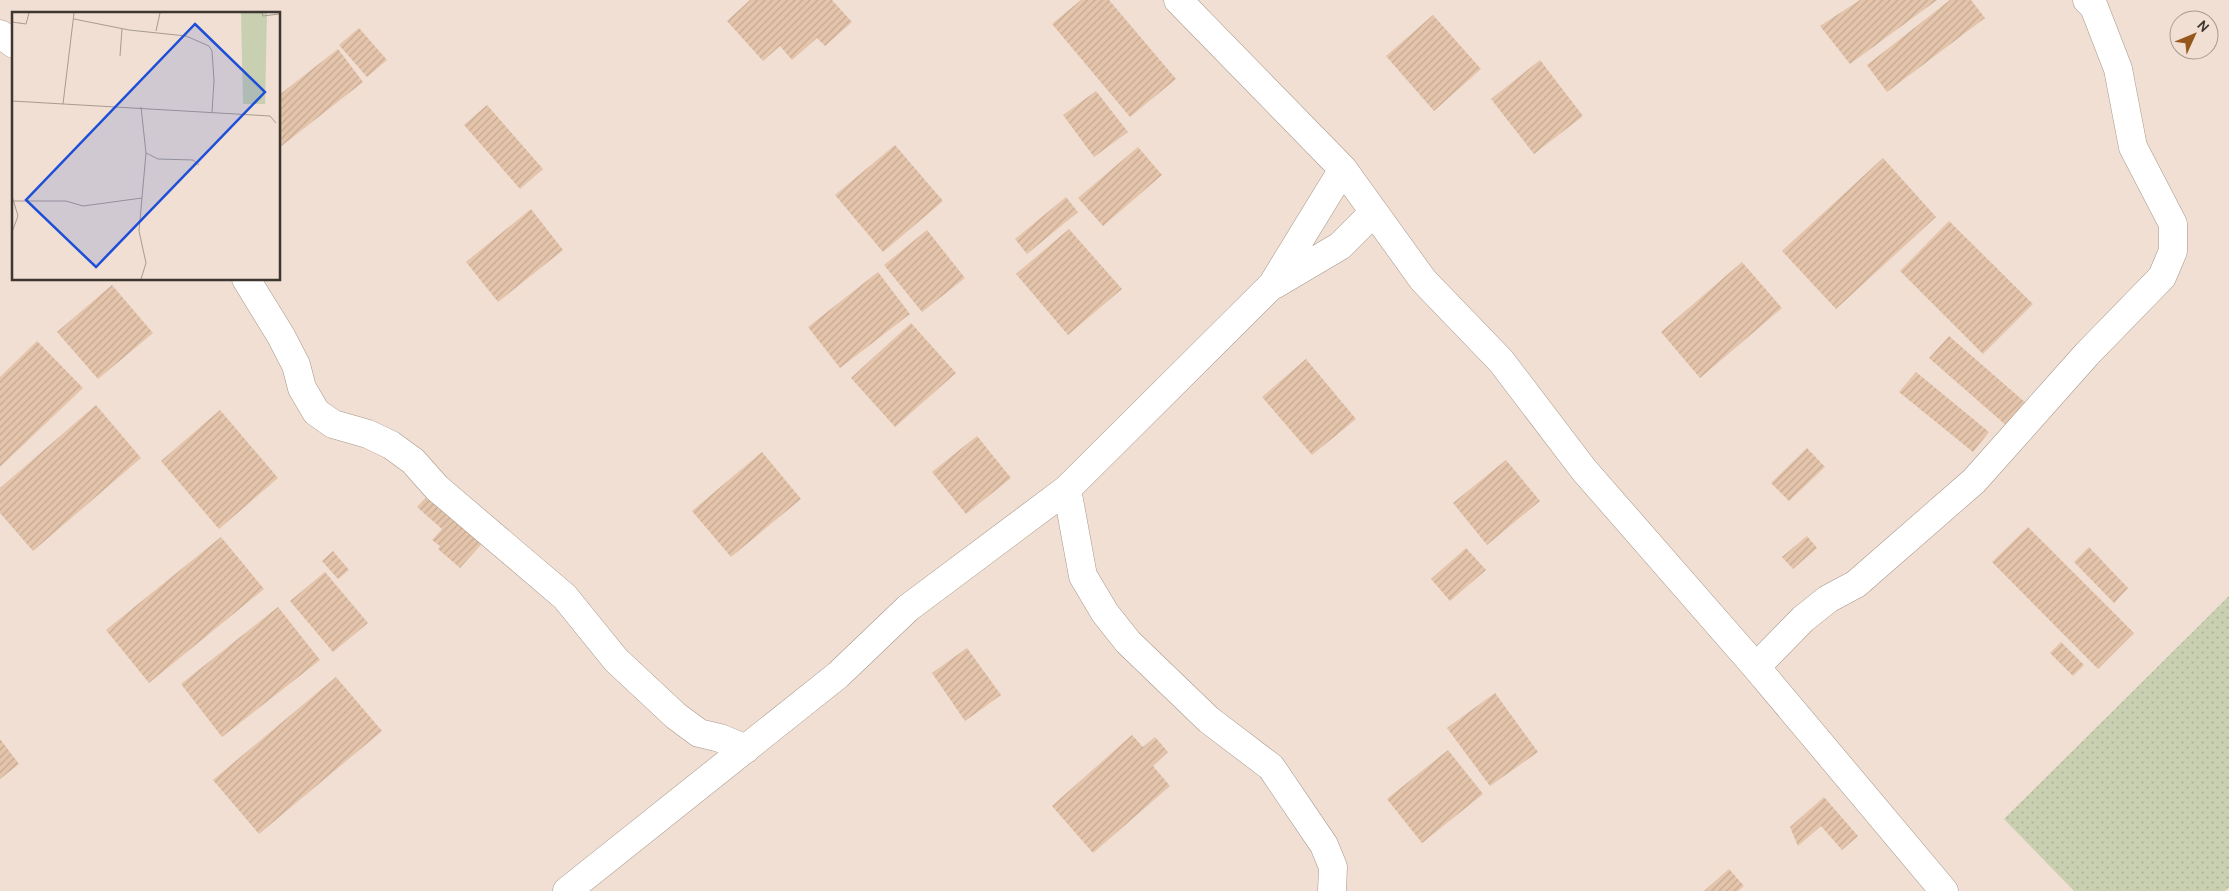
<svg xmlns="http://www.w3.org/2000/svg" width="2229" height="891" font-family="Cabin,sans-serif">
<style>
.grass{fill:url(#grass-dots)}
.building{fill:url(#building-hatch)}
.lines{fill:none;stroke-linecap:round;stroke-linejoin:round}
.minor-casing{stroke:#a6978a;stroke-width:29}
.minor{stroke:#fff;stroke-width:28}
.inset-road{fill:none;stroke:#a89b92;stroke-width:1}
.view{fill:#1d4ed8;fill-opacity:0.15;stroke:#1d4ed8;stroke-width:2.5}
.inset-edge{fill:none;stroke:#3d3631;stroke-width:2.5}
</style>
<defs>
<pattern id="grass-dots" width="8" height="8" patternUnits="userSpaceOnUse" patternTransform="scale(1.25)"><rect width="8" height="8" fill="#c9cfb1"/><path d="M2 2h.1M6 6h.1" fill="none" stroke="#aeb299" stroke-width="1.8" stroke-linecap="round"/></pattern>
<pattern id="building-hatch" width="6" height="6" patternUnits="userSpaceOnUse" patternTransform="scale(1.25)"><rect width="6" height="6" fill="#e4c4aa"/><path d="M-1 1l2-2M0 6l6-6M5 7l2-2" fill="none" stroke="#c4a993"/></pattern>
</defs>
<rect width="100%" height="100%" fill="#f0dfd2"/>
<!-- grass -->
<path class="grass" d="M2229 596V887L2225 891H2074L2004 819Z"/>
<!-- building -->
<path class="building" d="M750 0H832L852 22 825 46 817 38 792 60 780 46 763 61 727 21Z
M1081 0H1109L1176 79 1130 117 1052 24Z
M1860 0H1937L1850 64 1820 26Z
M1950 0H1971L1985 18 1887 92 1867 65Z
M1433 15 1481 69 1434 111 1386 56Z
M359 28 387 60 367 77 339 45Z
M338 49 363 82 279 148V95Z
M1540 60 1583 116 1534 154 1491 99Z
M1096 91 1128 132 1094 157 1063 115Z
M487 105 543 169 520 189 464 125Z
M895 145 943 201 883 252 835 195Z
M1138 147 1162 175 1103 226 1078 198Z
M1883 158 1936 217 1836 309 1782 251Z
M1066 197 1078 212 1027 254 1015 239Z
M531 209 563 250 498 302 466 262Z
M1949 221 2033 304 1983 354 1900 271Z
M1069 229 1122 289 1068 335 1016 274Z
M927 230 965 278 922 312 884 265Z
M1742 262 1782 308 1700 378 1661 332Z
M878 272 910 314 840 368 808 327Z
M112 285 153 333 98 379 57 332Z
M911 323 956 373 895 427 851 378Z
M1949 336 2027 404 2008 427 1929 358Z
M37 341 83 388 0 467V377Z
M1306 359 1356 419 1312 455 1262 397Z
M1916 372 1989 432 1973 452 1899 392Z
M96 405 141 458 33 551 0 513V488Z
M220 410 278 478 219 529 161 461Z
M977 436 1011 478 966 514 932 472Z
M1807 448 1825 467 1789 501 1771 483Z
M762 452 801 499 731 557 692 511Z
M1506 460 1540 501 1487 545 1453 503Z
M433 490 487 538 460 568 438 549 440 546 432 540 442 529 417 507Z
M2028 527 2134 633 2098 669 1992 562Z
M1807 536 1817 548 1793 569 1782 557Z
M221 537 264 589 149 683 106 630Z
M2089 547 2128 588 2114 603 2074 562Z
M1466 548 1486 570 1450 601 1431 579Z
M333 551 349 570 338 579 322 561Z
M325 572 368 623 333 652 290 601Z
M278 607 320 660 222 737 181 684Z
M2061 642 2084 665 2073 676 2050 653Z
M967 648 1001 695 965 721 932 673Z
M336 677 382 731 259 834 213 780Z
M1495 693 1538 752 1490 786 1447 728Z
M1132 735 1143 747 1155 737 1168 752 1153 766 1170 786 1093 853 1052 806Z
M0 739 19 764 0 779Z
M1448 750 1483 794 1422 843 1387 799Z
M1824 797 1858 836 1842 850 1821 826 1798 846 1790 827Z
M1729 869 1744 886 1738 891H1704Z"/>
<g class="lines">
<defs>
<path id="minor" d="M1178 0 1343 169 1423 280 1501 361 1584 470 1756 667 1944 891
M0 34 14 44
M246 279 281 336 296 365 302 388 316 412 333 424 368 434 391 445 413 461 437 488 565 597 616 660 676 716 699 733 720 738 746 749
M1274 285 1340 246 1374 212
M1067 489 1083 576 1105 613 1128 642 1209 720 1271 767 1324 845 1333 867 1332 891
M1756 667 1803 619 1828 599 1856 584 1974 481 2087 354 2162 277 2173 251V224L2133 147 2118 69 2094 7 2087 0
M567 891 838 675 908 608 1067 489 1272 285 1343 169"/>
</defs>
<!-- minor casing -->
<use href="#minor" class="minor-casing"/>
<!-- minor -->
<use href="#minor" class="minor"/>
</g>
<!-- overview -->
<g transform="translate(12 12)">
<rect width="268" height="268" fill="#f0dfd2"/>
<path d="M229 1H255L253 92H231Z" fill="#c9cfb1"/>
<path class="inset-road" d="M250 1 251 4 267 2M62 7 117 18 174 24 197 34 200 39 202 69 200 100M0 10 14 12 17 1M144 19 148 1M108 44 110 17M0 89 258 104 264 111M51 92 62 1M129 95 134 141 127 219 134 251 129 267M134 141 146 147 181 148 187 153M0 184 6 204 0 220M2 189H54L71 194 130 186"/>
<path class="view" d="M183 12 253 80 84 255 14 188Z"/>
<rect width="268" height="268" class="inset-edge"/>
</g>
<!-- north arrow -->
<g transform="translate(2194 35) rotate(46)"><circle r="24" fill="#f0dfd2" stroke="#a89b92"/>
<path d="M0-4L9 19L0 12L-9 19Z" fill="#95571c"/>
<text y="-8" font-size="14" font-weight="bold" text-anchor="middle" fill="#3d3631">N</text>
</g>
</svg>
